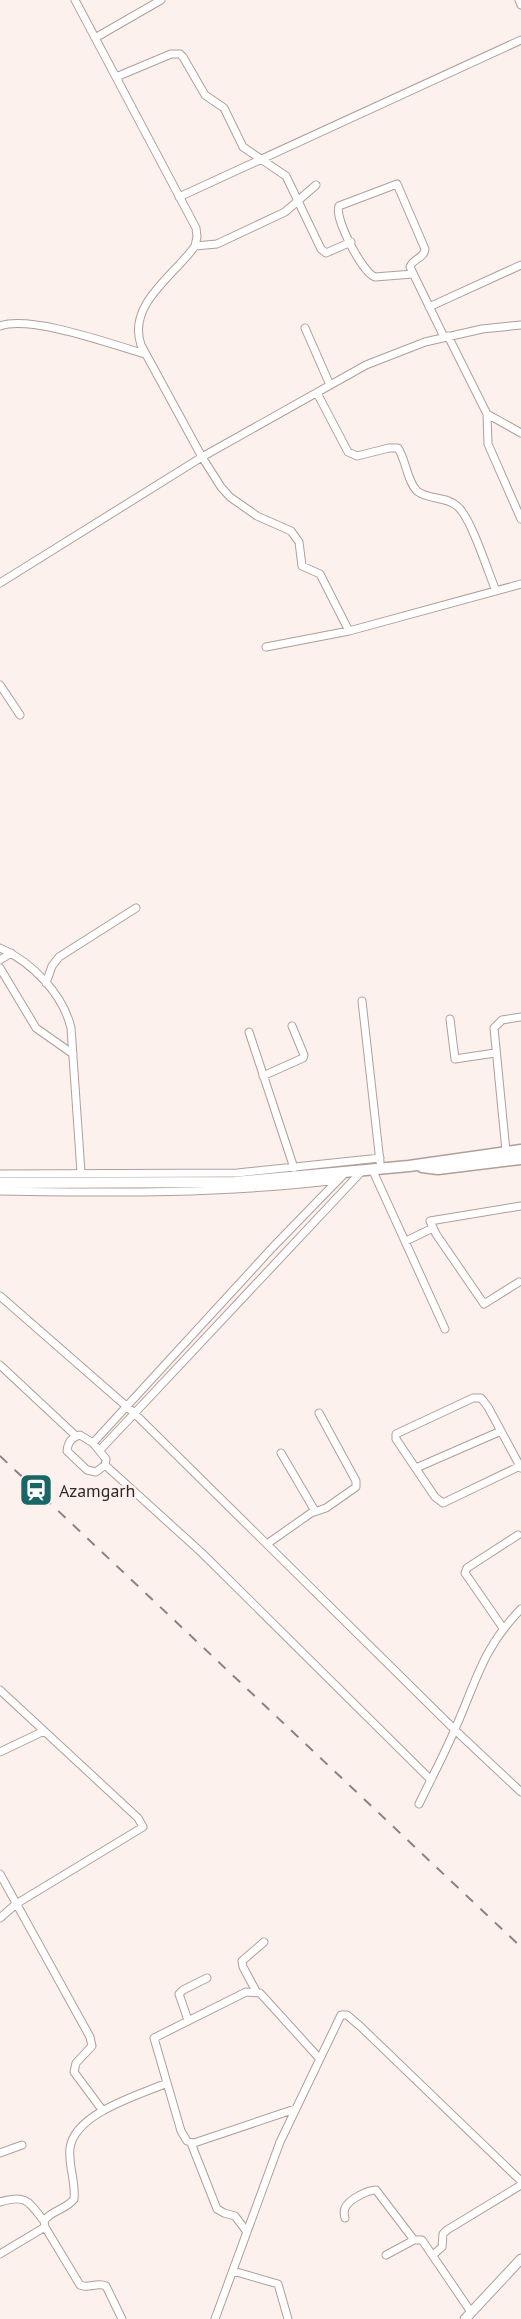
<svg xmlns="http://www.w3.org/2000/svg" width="521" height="2319" font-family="'PT Sans',sans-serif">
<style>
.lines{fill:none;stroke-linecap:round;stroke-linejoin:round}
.street-casing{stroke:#b19e99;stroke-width:9}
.secondary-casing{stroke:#b19e99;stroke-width:11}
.primary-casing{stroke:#b19e99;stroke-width:13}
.street{stroke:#fff;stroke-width:7}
.secondary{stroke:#fff;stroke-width:9}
.primary{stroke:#fff;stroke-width:10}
.rail{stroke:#8c8380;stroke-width:2;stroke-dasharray:10 10;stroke-linecap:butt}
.labels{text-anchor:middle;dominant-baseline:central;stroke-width:5;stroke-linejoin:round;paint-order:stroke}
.poi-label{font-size:18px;fill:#302927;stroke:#fdf1ee;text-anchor:start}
</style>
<rect width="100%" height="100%" fill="#fdf1ee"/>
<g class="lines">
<defs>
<path id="street" d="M75 0 196 228 197 237 195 246C174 276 127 304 141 345L202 457 221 487 230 497 257 516 291 531 299 542 302 566 320 574 349 631
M519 0 521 5
M95 38 161 0
M116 77 171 54H180L183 57 205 95 224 108 243 147 286 176 321 249 326 253 351 242
M179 197 521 40
M195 246 217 244 285 212 316 185
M413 274 375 277C362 272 334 218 339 206L397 184 425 249C424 259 413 258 410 267L444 337
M429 307 521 265
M0 326C31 315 111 344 145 354
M305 328 330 385
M448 336 487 414 521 433
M317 393 348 452 357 456 389 448H398C406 460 407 481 417 491 428 500 446 496 457 506 471 517 488 572 496 591
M487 414 488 444 521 519
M0 583 202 457 366 365 425 342 482 329 521 325
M266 647 349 631 521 584
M0 685 20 715
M0 948C32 962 63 994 71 1028L81 1172
M0 960 11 953
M0 968 36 1028 73 1054
M46 983 52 966 59 957 136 908
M362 1001 380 1162
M450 1019 455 1059 495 1053
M249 1032 294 1168
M263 1076 303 1058 304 1055 292 1026
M506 1151 494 1028 502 1020 521 1017
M372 1169 445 1329
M0 1174 237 1173 380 1158
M0 1191C115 1193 223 1194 338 1180
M406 1241 433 1228
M519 1282 484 1304 436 1234 430 1221 521 1206
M0 1296 133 1412 455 1730 521 1792
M0 1365 76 1436
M80 1435 93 1443 106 1459 105 1465 96 1472 87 1470 67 1451C68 1442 71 1438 80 1435Z
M93 1443 273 1247 345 1173
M100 1450 363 1170
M281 1453 315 1511
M105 1465 202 1553 431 1780
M520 1466 443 1503 435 1497 396 1439V1434L473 1398H481L488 1407 521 1468
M416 1468 501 1431
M267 1544 311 1513 326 1508 356 1487V1481L319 1413
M503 1628 465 1573 467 1568 518 1535
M0 1690 138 1818 143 1827 16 1904 0 1918
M0 1752 44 1731
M419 1804C431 1779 444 1755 455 1729 477 1680 482 1649 521 1609
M0 1874 90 2037 92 2046 76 2063 74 2072 103 2111
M256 1991 243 1967 242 1961 264 1942
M188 2020 179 1994 183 1990 207 1978
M295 2109 194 2143 187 2141 181 2131 154 2038 246 1992 260 1993 319 2058
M191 2143 217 2209 224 2213 235 2216 247 2232
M0 2153 22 2145
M0 2202C26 2194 28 2201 44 2221
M345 2218C344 2215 344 2211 345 2208 349 2199 368 2190 376 2190L414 2240
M0 2254 45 2227
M386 2255 414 2240H422L471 2312
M433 2255 442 2247 443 2234 447 2230 521 2185
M233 2271 278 2284 288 2319
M122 2319 106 2286C97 2282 88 2289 80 2285L45 2227 44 2221C51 2210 66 2210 74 2199 76 2182 68 2165 70 2148 75 2113 139 2095 167 2083
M215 2319 280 2142 341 2015H347L361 2027 521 2181"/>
<path id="secondary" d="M465 2319 521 2259"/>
<path id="primary" d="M422 1167 438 1169 521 1159
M0 1183 235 1182 409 1166 521 1150"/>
</defs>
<!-- street casing -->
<use href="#street" class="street-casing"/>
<!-- secondary casing -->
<use href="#secondary" class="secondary-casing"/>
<!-- primary casing -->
<use href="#primary" class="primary-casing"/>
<!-- street -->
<use href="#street" class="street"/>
<!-- secondary -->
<use href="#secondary" class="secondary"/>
<!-- primary -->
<use href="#primary" class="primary"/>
<!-- rail -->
<path class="rail" d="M0 1456 521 1947"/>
</g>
<!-- icons -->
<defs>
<symbol id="station-square" viewBox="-11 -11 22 22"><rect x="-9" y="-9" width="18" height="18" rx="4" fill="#186665" stroke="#fdf1ee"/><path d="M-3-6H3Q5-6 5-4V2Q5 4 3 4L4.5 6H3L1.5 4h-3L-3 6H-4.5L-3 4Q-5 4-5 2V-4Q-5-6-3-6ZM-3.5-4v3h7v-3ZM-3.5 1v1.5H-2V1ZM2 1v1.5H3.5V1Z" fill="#fff"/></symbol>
</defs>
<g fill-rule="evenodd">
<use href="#station-square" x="17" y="1471" width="38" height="38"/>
</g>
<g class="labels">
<!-- poi labels -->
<g class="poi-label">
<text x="59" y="1490">Azamgarh</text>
</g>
</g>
</svg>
